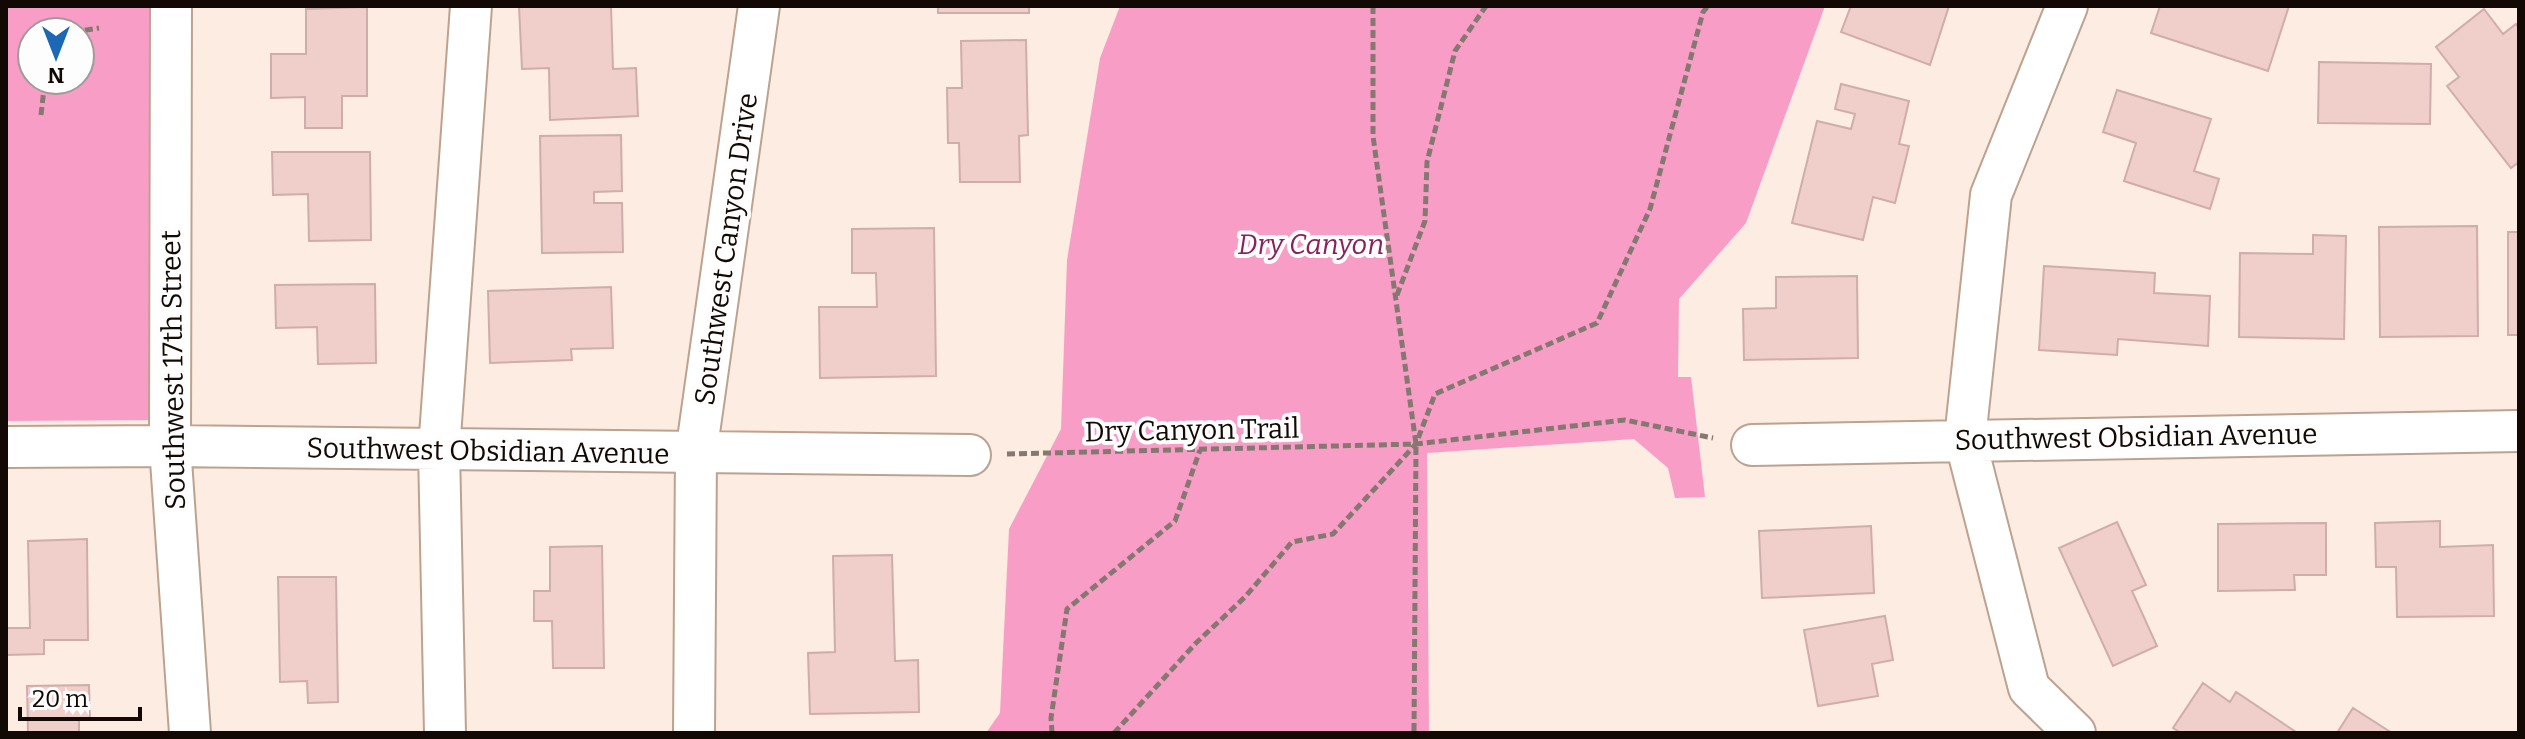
<svg xmlns="http://www.w3.org/2000/svg" width="2525" height="739" font-family="Bitter,serif">
<style>
.green{fill:#f89ec6;fill-rule:evenodd}
.building{fill:#f0ceca;stroke:#cfadaa;stroke-width:2}
.lines{fill:none;stroke-linecap:round;stroke-linejoin:round}
.minor-casing{stroke:#bca290;stroke-width:44}
.path{stroke:#857870;stroke-width:5;stroke-dasharray:8 4;stroke-linecap:butt}
.minor{stroke:#fff;stroke-width:40}
.labels{text-anchor:middle;dominant-baseline:central;stroke-width:8;stroke-linejoin:round;paint-order:stroke}
.park-label{font-size:28px;font-style:italic;fill:#89215a;stroke:#fdfdfd}
.street-label{font-size:28px;fill:#120904;stroke:#fdfdfd}
</style>
<rect width="100%" height="100%" fill="#fdece1"/>
<!-- green -->
<path class="green" d="M6 6H150L158 420 6 421ZM32 32H80V80H32Z
M1120 6H1825L1746 223 1679 299 1678 377H1691L1705 497 1675 498 1668 468 1634 439 1427 453 1429 733H986L1000 713 1009 529 1061 429 1067 260 1100 58Z"/>
<!-- building -->
<path class="building" d="M519 6H611L613 69 636 68 638 116 550 120 549 68 522 69Z
M938 6H1029V13H938Z
M1851 6H1949L1930 65 1841 32Z
M2160 6H2289L2268 71 2151 33Z
M367 7V96H342V128H305V97L271 98V54H306V9Z
M2484 9 2503 34 2516 24 2519 28V162L2511 168 2447 86 2459 77 2436 47Z
M1026 40 1028 135 1019 136 1020 182H960L959 143H948L947 88H962L961 41Z
M2319 62 2431 64 2430 124 2318 123Z
M1841 84 1909 101 1899 144 1909 146 1895 203 1873 197 1863 240 1792 223 1817 121 1851 129 1855 114 1835 109Z
M2117 90 2211 119 2194 171 2219 179 2210 209 2124 181 2136 143 2103 132Z
M621 135 622 191 594 192V203H622L623 252 542 253 540 136Z
M272 152H370L371 240 309 241 308 194 273 195Z
M2477 226 2478 336 2380 337 2379 227Z
M934 228 936 376 820 378 819 307H877L876 273H852V229Z
M2508 232H2519V335H2508Z
M2313 235 2346 236 2344 339 2239 337 2240 253 2313 254Z
M2044 266 2155 273 2154 293 2210 296 2208 346 2118 339 2117 355 2039 350Z
M1857 276 1858 358 1744 360 1743 309 1776 308V277Z
M375 284 376 363 318 364 317 327 276 328 275 285Z
M611 287 613 348 571 349 572 360 490 363 488 291Z
M2440 521V547L2493 545 2494 616 2397 617 2396 567H2376L2375 523Z
M2117 522 2146 585 2132 591 2157 646 2113 666 2059 548Z
M2326 523V575H2294L2295 590 2218 591V524Z
M1871 526 1874 593 1762 598 1759 531Z
M87 539 88 640H44V654L6 655V628H30L28 541Z
M602 546 604 668H553L552 621H534V591H550V547Z
M892 555 895 661 918 660 919 712 810 714 808 653 835 652 833 556Z
M278 577H336L338 702 308 703 307 681 280 682Z
M1885 616 1893 660 1872 664 1878 696 1818 706 1804 630Z
M2203 683 2230 702 2236 692 2296 732 2181 733 2173 728Z
M89 685 90 720H79V733H28L27 686Z
M2353 708 2392 733H2337Z"/>
<g class="lines">
<defs>
<path id="minor" d="M171 6 170 446 190 733
M2067 6 1991 195 1965 439 2029 688 2075 733
M1752 445 2519 431
M6 447 170 446 970 455
M445 733 439 450 471 6
M694 733 696 454 759 6"/>
</defs>
<!-- minor casing -->
<use href="#minor" class="minor-casing"/>
<!-- path -->
<path class="path" d="M1373 6V136L1416 444 1414 733
M73 32 99 28
M41 115 45 80
M1397 295 1425 221 1427 162 1455 51 1486 6
M1007 454 1416 444 1625 420 1713 438
M1052 733 1051 718 1067 609 1175 521 1200 450
M1114 733 1196 643 1245 597 1292 542 1333 534 1416 444 1435 394 1597 323 1650 209 1703 12 1708 6"/>
<!-- minor -->
<use href="#minor" class="minor"/>
</g>
<g class="labels">
<!-- park labels -->
<g class="park-label">
<text x="1311" y="244">Dry Canyon</text>
</g>
<!-- street labels -->
<g class="street-label">
<text transform="translate(726 249) rotate(-82)">Southwest Canyon Drive</text>
<text transform="translate(173 370) rotate(-91)">Southwest 17th Street</text>
<text transform="translate(1192 430) rotate(-1)">Dry Canyon Trail</text>
<text transform="translate(2136 437) rotate(-1)">Southwest Obsidian Avenue</text>
<text transform="translate(488 451) rotate(1)">Southwest Obsidian Avenue</text>
</g>
</g>
<!-- border -->
<rect width="2525" height="739" fill="none" stroke="#120904" stroke-width="16"/>
<!-- north arrow -->
<g transform="translate(56 56) rotate(180)"><circle r="38" fill="#fdfdfd" stroke="#9f9b99" stroke-width="2"/>
<path d="M0-6L14 30L0 20L-14 30Z" fill="#1c68b7"/>
<text y="-12" font-size="22" font-weight="bold" text-anchor="middle" fill="#120904">N</text>
</g>
<!-- scale -->
<path d="M20 707v12h120v-12" fill="none" stroke="#120904" stroke-width="4"/>
<text x="32" y="707" font-size="24" fill="#120904" stroke="#fdfdfd" stroke-width="6" paint-order="stroke">20 m</text>
</svg>
